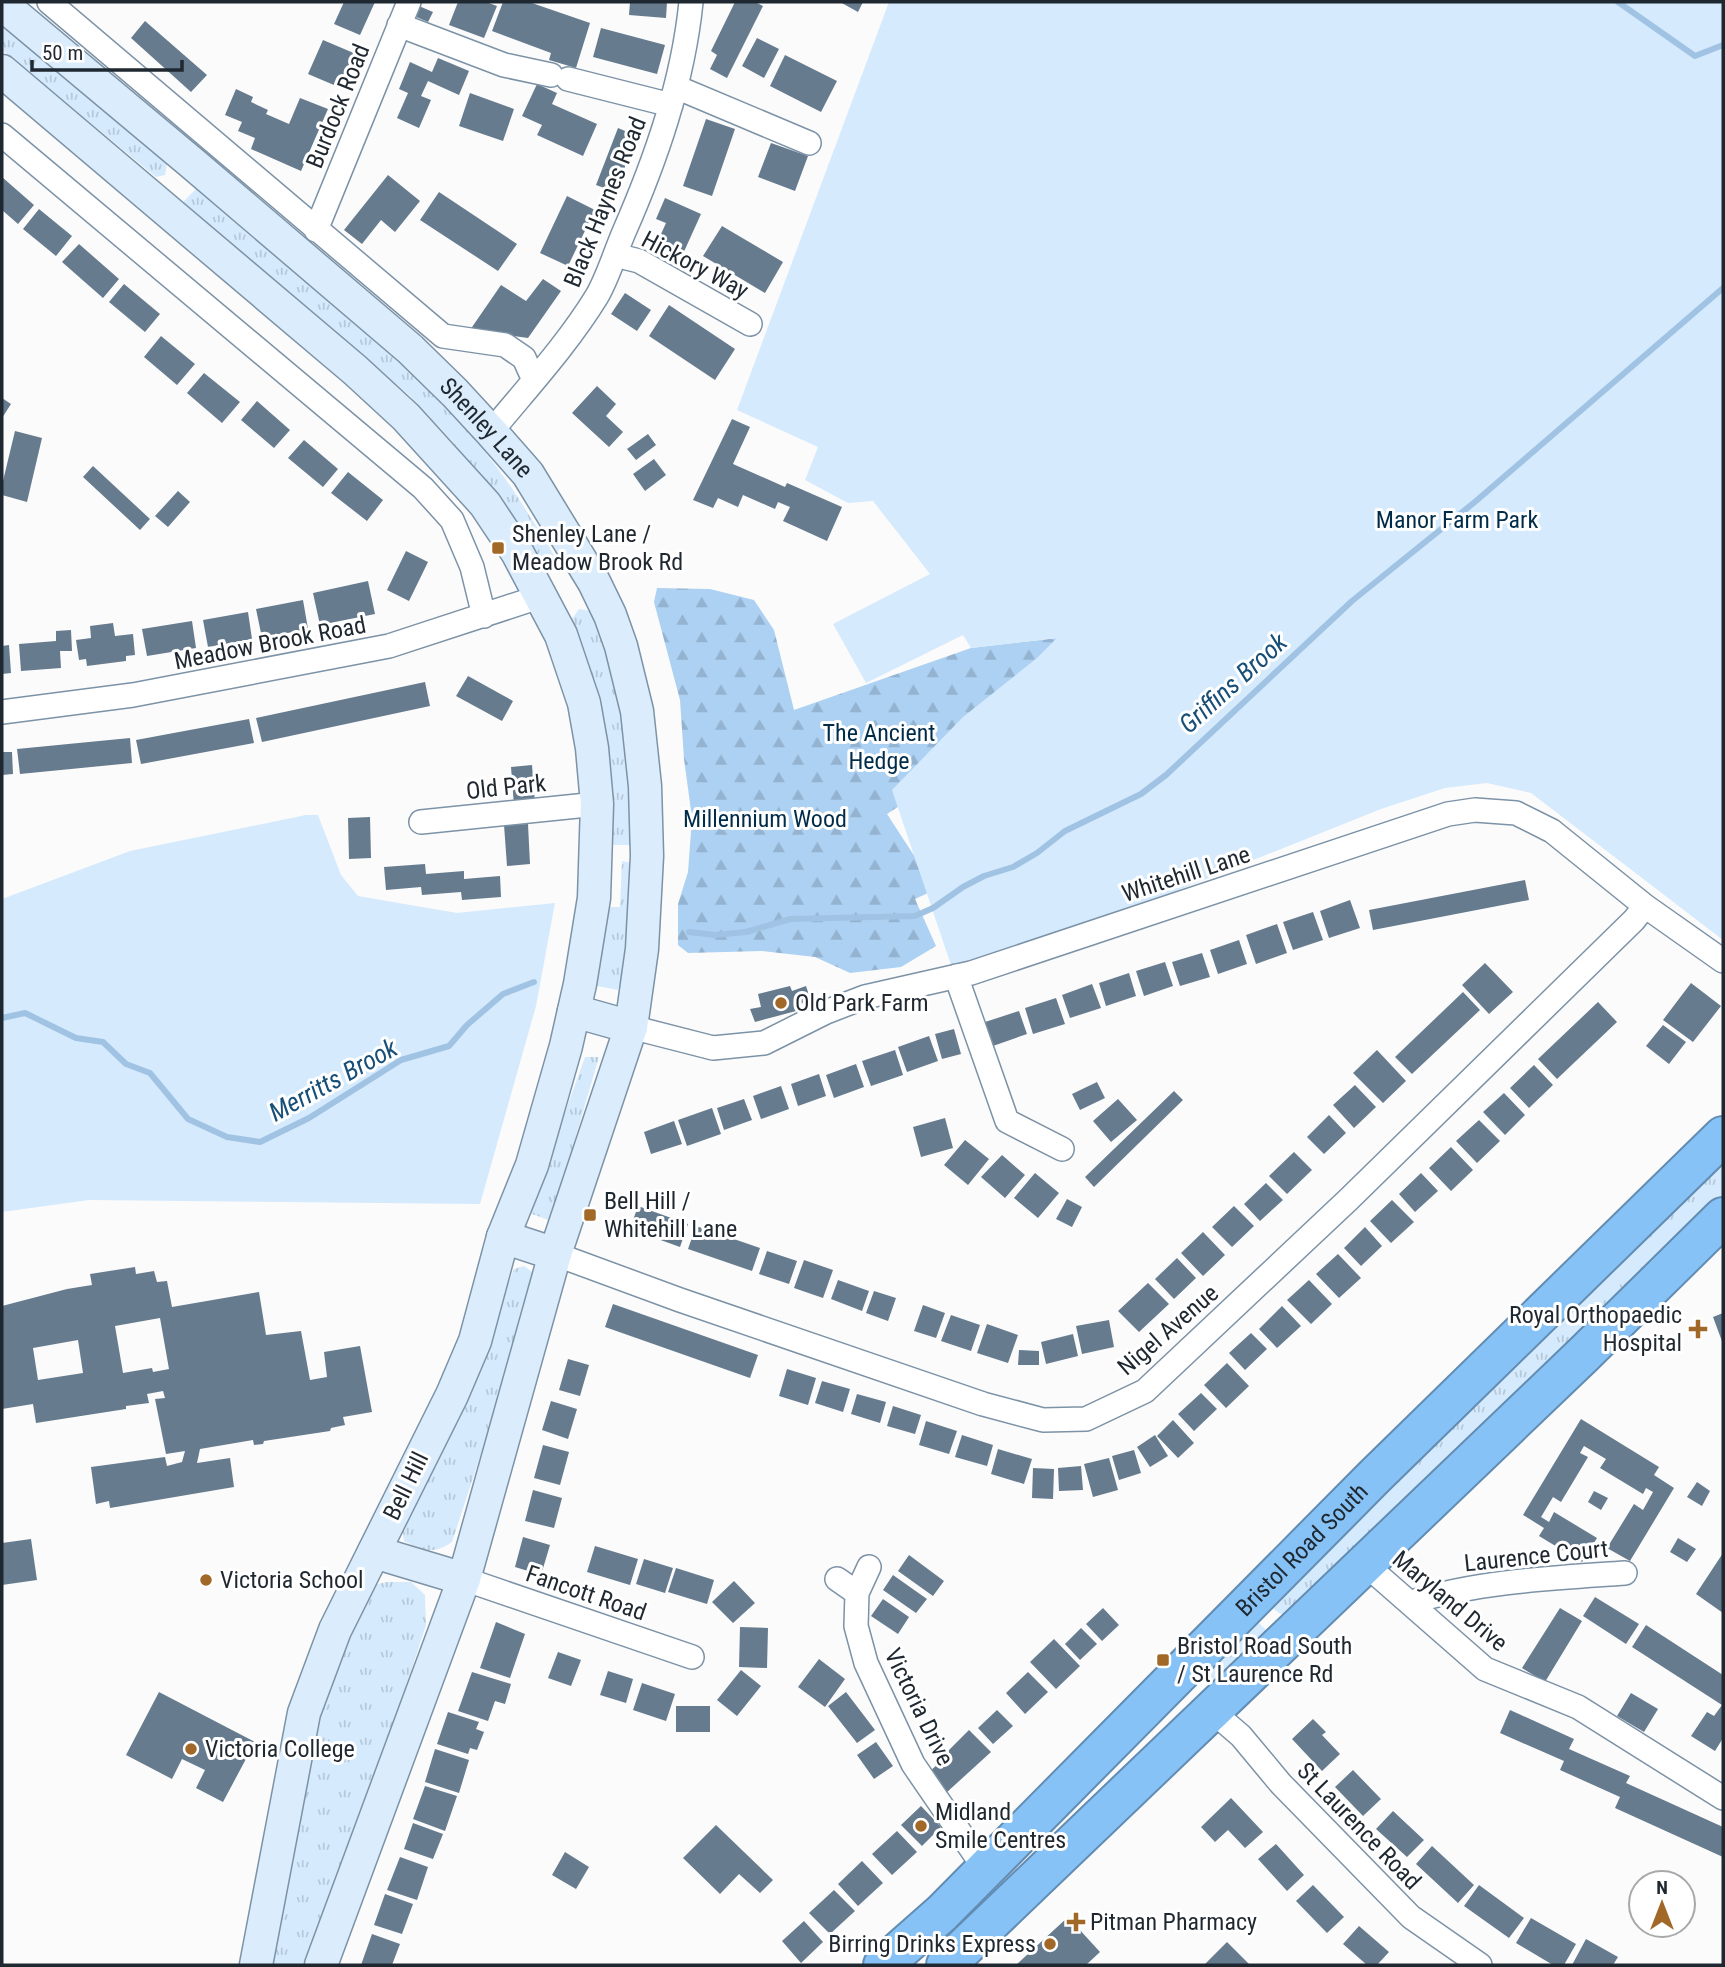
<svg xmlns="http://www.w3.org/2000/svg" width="1725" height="1967" font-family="'Roboto Condensed',sans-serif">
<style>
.grass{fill:url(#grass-tufts)}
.forest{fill:url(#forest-firs)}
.green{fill:#d5eafd}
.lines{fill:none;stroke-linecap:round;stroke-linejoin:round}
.stream{stroke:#a0c3e3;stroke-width:6}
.building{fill:#667b8e;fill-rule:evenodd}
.street-casing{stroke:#7c92a6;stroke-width:26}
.secondary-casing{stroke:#7c92a6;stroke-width:35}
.highway-casing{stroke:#628cb1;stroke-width:42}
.street{stroke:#fff;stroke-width:23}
.secondary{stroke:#dbedfc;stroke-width:32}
.highway{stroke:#86c2f6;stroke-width:38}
.poi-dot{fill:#a26827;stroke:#fff;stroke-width:2.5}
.labels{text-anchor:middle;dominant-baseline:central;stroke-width:6;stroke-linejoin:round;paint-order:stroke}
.street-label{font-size:24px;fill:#1f2830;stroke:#fff}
.park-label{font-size:24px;fill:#002c4a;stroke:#fff}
.poi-label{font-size:24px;fill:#1f2830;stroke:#fff;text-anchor:start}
.water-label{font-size:26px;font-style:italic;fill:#184f78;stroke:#fff}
</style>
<defs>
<pattern id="grass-tufts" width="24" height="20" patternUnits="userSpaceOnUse" patternTransform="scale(1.75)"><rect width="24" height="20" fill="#d5eafd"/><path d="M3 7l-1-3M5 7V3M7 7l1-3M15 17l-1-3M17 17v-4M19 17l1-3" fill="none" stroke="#b6c9d9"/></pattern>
<pattern id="forest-firs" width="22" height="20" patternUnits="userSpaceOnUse" patternTransform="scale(1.75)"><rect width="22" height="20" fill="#add1f2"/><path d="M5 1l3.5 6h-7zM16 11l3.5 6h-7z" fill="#94b3d0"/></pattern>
</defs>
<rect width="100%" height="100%" fill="#fbfbfb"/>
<!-- grass -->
<path class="grass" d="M2 18 149 145 167 163 165 175 156 177 2 50Z
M198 187C315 286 449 382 529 515 539 531 551 547 558 565L545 571 452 441 410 396 181 204Z
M579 609 590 611 618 684 635 845H613L609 782 599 703 572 619Z
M622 861 635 864 623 970 618 990 592 985 602 932 610 907H620Z
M585 1057H599L551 1221 529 1213Z
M1723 1155V1197L1298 1611C1285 1618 1279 1615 1270 1605Z
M524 1266 539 1277 452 1542C433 1555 423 1551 404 1541L402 1524 474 1370 514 1269Z
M387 1582H411L425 1595 426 1625 381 1763 303 1965H266L315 1721 369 1586Z
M1250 1614 1275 1639 1218 1695 1200 1665Z"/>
<!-- forest -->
<path class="forest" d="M1273 420 910 799 887 814 915 857 928 893 915 899 936 946 901 967 850 973 815 957 762 951 688 953 678 945V904L688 872 692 818 684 759 680 700 654 602 657 588 710 589 754 600 774 630 794 710 971 648 1058 638Z"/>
<!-- green -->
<path class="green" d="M889 2H1723V940L1531 793 1487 783 1445 788 1381 809 971 973 953 971 892 790 963 717 1037 658 1057 638 971 648 963 635 866 683 833 624 930 574 873 501 848 503 805 480 818 447 737 410Z
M306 815H318L341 875 358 896 457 913 555 903 536 1006 480 1204 89 1200 2 1212V899L130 851Z"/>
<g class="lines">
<!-- stream -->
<path class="stream" d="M1618 2 1695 56 1723 45
M689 932 715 935 746 932 790 919 915 916 933 908 963 887 984 876 1013 867 1037 853 1065 831 1141 794 1166 775 1352 601 1476 501 1723 288
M2 1018 25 1013 76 1038 103 1042 126 1064 150 1073 188 1119 227 1137 260 1142 309 1118 401 1060 449 1046 467 1025 503 994 534 982"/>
</g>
<!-- building -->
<path class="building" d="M344 2H375L360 35 334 24Z
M458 2H486L497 6 484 38 449 25Z
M503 2H529L590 23 576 68 549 60 551 53 492 31Z
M630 2H667L666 18 629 15Z
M735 2H755L763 6 727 78 710 69 717 55 711 51Z
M840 2H863L858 12Z
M419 6 433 12 428 22 414 16Z
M145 21 207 75 191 92 131 38Z
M601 28 665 45 657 74 593 57Z
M757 38 779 49 764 78 742 66Z
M323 40 356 54 341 88 308 74Z
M785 55 837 81 821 112 770 86Z
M438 58 469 71 459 95 428 81 421 96 431 100 419 128 397 118 408 93 399 89 410 62 432 72Z
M537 84 557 93 552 104 597 124 583 156 537 135 542 125 522 116Z
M236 89 253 97 251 102 268 110 266 114 289 124 300 98 328 109 301 171 251 149 255 138 238 131 242 122 225 115Z
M470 93 514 109 503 141 459 126Z
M706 119 735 129 712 196 683 186Z
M618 128 637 136 615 192 596 185Z
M771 143 808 156 795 191 758 177Z
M388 175 420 201 395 232 381 220 362 244 344 230Z
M2 177 34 205 18 224 2 210Z
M439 192 517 244 498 271 420 220Z
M567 196 595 210 568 266 540 253Z
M665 198 701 214 682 256 656 245 666 223 656 219Z
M39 209 72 236 56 256 23 229Z
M722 226 783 262 765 293 703 256Z
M79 244 119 279 103 298 62 262Z
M543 279 561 291 528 338 470 330 501 285 526 301Z
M124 284 160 314 145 332 109 302Z
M625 293 651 310 637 331 611 314Z
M669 305 735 349 715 380 649 336Z
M161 336 195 364 177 385 144 357Z
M204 373 240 402 222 423 187 393Z
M597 386 616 404 606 416 623 432 609 447 572 413Z
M2 398 11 404 2 418Z
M257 401 290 430 274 448 241 420Z
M732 419 750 427 733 464 785 487 787 483 842 507 827 541 783 521 790 507 778 502 775 509 743 495 738 507 718 498 713 508 693 500Z
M15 431 42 438 27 502 2 495V485Z
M648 434 656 445 636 460 627 449Z
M304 440 338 469 323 487 288 458Z
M654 459 666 475 645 491 633 474Z
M93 466 150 519 140 530 83 477Z
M348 472 383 500 367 521 331 493Z
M178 491 190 502 168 527 155 516Z
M406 551 428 562 409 601 387 590Z
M368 581 375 614 320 625 313 593Z
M303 600 308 629 262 638 256 609Z
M248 612 252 639 208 647 203 620Z
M192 621 196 648 147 656 142 629Z
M113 623 115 636 133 634 135 655 126 656V661L87 666 86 659 79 660 76 640 91 638 90 626Z
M71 630 72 651H60L61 668 21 671 19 644 56 641V631Z
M9 645 11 673 2 674V646Z
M468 676 513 701 502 721 456 696Z
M425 682 430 706 262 742 256 718Z
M249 719 254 743 141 764 136 740Z
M130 738 132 763 20 774 17 749Z
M2 752H12L13 774 2 775Z
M532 765 535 803 514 805 511 767Z
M370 817 371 858 349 859 348 818Z
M528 824 530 864 507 866 504 825Z
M425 864 426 874 464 871V879L500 876 501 897 462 900 461 892 422 895 421 887 386 890 384 867Z
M1525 880 1529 900 1373 930 1369 910Z
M1350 900 1360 928 1329 938 1320 911Z
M1313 912 1323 940 1293 950 1283 922Z
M1277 924 1287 953 1256 964 1246 935Z
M1239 940 1247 964 1218 974 1210 950Z
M1202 953 1210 977 1180 986 1172 962Z
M1165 962 1173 986 1144 996 1136 971Z
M1485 963 1513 992 1489 1014 1462 985Z
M1129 973 1136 996 1106 1006 1099 983Z
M1691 983 1721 1006 1693 1042 1663 1020Z
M1092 984 1101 1008 1070 1018 1062 995Z
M790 986 792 991 806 986 811 1001 795 1005 796 1011 755 1022 750 1009 761 1007 758 994Z
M1463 992 1480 1010 1412 1074 1395 1057Z
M1056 998 1065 1024 1033 1034 1025 1008Z
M1598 1002 1617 1022 1557 1079 1538 1059Z
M1019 1011 1027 1034 990 1047 982 1023Z
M1663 1025 1686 1042 1669 1064 1646 1046Z
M954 1029 961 1054 942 1059 935 1034Z
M929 1036 938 1061 907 1072 898 1047Z
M895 1050 903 1075 871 1086 862 1061Z
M1377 1050 1406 1081 1383 1103 1353 1073Z
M856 1064 864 1087 834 1098 826 1075Z
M1534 1065 1553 1085 1529 1108 1510 1088Z
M819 1074 826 1096 798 1106 791 1084Z
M1097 1082 1105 1098 1080 1110 1072 1094Z
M1355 1085 1376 1107 1354 1128 1333 1105Z
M781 1086 789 1109 761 1119 753 1096Z
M1174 1091 1183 1100 1094 1187 1085 1177Z
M1504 1093 1525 1115 1505 1135 1483 1112Z
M744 1099 752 1120 724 1130 717 1108Z
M1118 1099 1137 1120 1111 1142 1093 1121Z
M712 1108 721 1134 687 1146 678 1120Z
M1329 1115 1346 1133 1324 1154 1307 1137Z
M945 1118 953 1148 921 1157 913 1127Z
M1479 1120 1500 1141 1477 1163 1456 1141Z
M674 1121 682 1144 651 1154 644 1132Z
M965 1140 989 1159 968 1185 944 1165Z
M1451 1147 1473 1170 1451 1191 1429 1168Z
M1294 1152 1312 1170 1287 1194 1269 1176Z
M1002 1155 1025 1175 1005 1198 981 1177Z
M1035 1173 1059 1193 1038 1218 1014 1198Z
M1421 1173 1438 1191 1415 1212 1399 1194Z
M1266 1183 1283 1200 1260 1221 1244 1204Z
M1067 1199 1082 1207 1072 1227 1056 1219Z
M1392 1200 1414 1222 1391 1243 1370 1221Z
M638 1206 688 1224 680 1247 630 1229Z
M1234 1206 1254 1226 1232 1247 1212 1227Z
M696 1226 760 1248 752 1271 688 1249Z
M1365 1227 1382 1246 1361 1266 1344 1248Z
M1203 1232 1225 1255 1203 1276 1181 1253Z
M767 1251 797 1261 789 1284 759 1274Z
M1338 1254 1361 1278 1339 1298 1316 1274Z
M1177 1258 1196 1278 1174 1299 1155 1279Z
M804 1260 833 1270 823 1298 794 1288Z
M135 1267 136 1274 154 1271 157 1282 167 1281 172 1307 259 1292 266 1335 301 1331 310 1380 327 1377 324 1352 360 1346 372 1412 343 1417 345 1425 331 1428 330 1431 264 1441 263 1444 254 1445 253 1440 200 1449 197 1463 230 1458 234 1487 110 1508 109 1501 96 1504 91 1467 165 1457 167 1466 182 1462 185 1451 166 1454 155 1399 165 1398 163 1391 147 1394 149 1403 126 1406V1409L36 1423 33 1404 2 1409V1306L67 1289 92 1285 90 1274ZM160 1318 169 1369 153 1372 152 1368 123 1373 115 1326ZM78 1340 83 1373 38 1380 33 1348Z
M838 1280 869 1291 862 1311 831 1299Z
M1309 1280 1332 1304 1311 1324 1287 1300Z
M1148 1283 1169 1304 1139 1332 1118 1311Z
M874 1291 896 1298 888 1321 866 1313Z
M613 1304 758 1355 750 1378 605 1327Z
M923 1305 945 1313 936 1338 914 1331Z
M1282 1306 1301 1326 1277 1348 1259 1329Z
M1723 1313V1344L1713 1317Z
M951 1315 980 1325 971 1351 941 1341Z
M1109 1320 1114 1347 1082 1354 1076 1326Z
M987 1324 1018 1335 1008 1363 977 1353Z
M1251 1333 1267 1349 1245 1370 1229 1353Z
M1073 1334 1078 1356 1046 1364 1041 1342Z
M1019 1350 1039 1351V1365H1018Z
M568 1359 589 1365 580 1396 559 1390Z
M1227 1363 1249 1386 1226 1408 1204 1385Z
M787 1369 816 1378 808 1405 779 1396Z
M822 1381 850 1389 843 1412 815 1403Z
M1201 1393 1217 1409 1194 1431 1178 1414Z
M857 1394 886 1402 880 1423 851 1414Z
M551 1401 577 1409 568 1439 542 1430Z
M893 1406 921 1415 915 1434 887 1426Z
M1581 1419 1659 1467 1654 1475 1674 1488 1630 1561 1607 1548 1634 1504 1643 1510 1653 1492 1646 1488 1643 1494 1600 1468 1606 1459 1584 1446 1580 1453 1588 1457 1561 1502 1553 1497 1541 1517 1549 1522 1554 1512 1597 1538 1582 1562 1539 1536 1544 1528 1523 1515Z
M1173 1420 1194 1443 1178 1458 1157 1436Z
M926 1421 957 1431 949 1454 919 1445Z
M962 1435 993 1445 987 1466 955 1457Z
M1155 1435 1168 1456 1150 1467 1137 1447Z
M543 1445 569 1452 560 1485 534 1478Z
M998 1449 1032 1459 1024 1484 991 1474Z
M1134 1450 1141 1473 1119 1480 1112 1456Z
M1109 1458 1118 1490 1093 1497 1084 1464Z
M1081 1466 1083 1490 1059 1491 1058 1468Z
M1033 1468 1054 1469 1053 1499 1032 1498Z
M1697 1482 1710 1491 1702 1506 1687 1497Z
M533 1490 562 1498 554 1528 525 1521Z
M1594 1491 1608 1498 1601 1510 1588 1502Z
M523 1537 550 1545 541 1575 515 1567Z
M1678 1538 1696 1549 1687 1562 1670 1552Z
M31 1539 37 1580 2 1585V1543Z
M595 1546 638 1559 630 1585 587 1572Z
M1723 1553V1613L1696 1594Z
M909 1555 944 1581 933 1596 898 1571Z
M644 1559 673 1568 665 1593 636 1584Z
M676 1568 714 1580 707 1604 668 1592Z
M893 1575 927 1599 916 1613 883 1590Z
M734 1581 755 1603 733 1623 712 1602Z
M1595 1597 1639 1624 1626 1644 1583 1616Z
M883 1599 909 1617 898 1634 871 1616Z
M1103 1608 1119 1625 1102 1641 1086 1624Z
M1560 1608 1582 1621 1545 1682 1522 1668Z
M496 1622 525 1634 510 1678 480 1668Z
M1646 1625 1723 1675V1738L1715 1751 1691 1736 1707 1712 1714 1716 1722 1705 1632 1647Z
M740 1627 768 1628 767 1668 739 1667Z
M1081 1628 1097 1644 1080 1660 1065 1644Z
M1054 1639 1080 1666 1056 1689 1030 1662Z
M558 1652 581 1660 571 1686 548 1678Z
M819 1659 845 1679 825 1707 798 1687Z
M741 1670 761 1686 737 1716 717 1700Z
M608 1671 633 1679 626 1703 600 1695Z
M472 1672 511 1684 505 1704 495 1701 488 1721 458 1711Z
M1028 1672 1048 1692 1025 1714 1006 1693Z
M642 1683 675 1694 666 1721 633 1710Z
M159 1692 255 1742 223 1802 196 1788 205 1770 182 1759 172 1779 126 1755Z
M846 1692 875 1730 857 1743 828 1706Z
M1631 1693 1658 1709 1644 1732 1617 1716Z
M676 1706H710V1732H676Z
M997 1710 1013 1726 993 1744 978 1728Z
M1510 1710 1574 1739 1569 1749 1630 1776 1626 1783 1723 1827V1857L1615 1808 1620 1797 1560 1770 1564 1761 1500 1733Z
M448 1712 479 1722 476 1729 484 1732 477 1750 470 1748 468 1754 437 1744Z
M1313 1719 1326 1732 1322 1735 1340 1754 1322 1771 1292 1739Z
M969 1730 991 1752 946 1793 929 1772 947 1756 945 1754Z
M876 1742 893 1766 874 1779 857 1755Z
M435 1749 469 1760 459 1793 425 1782Z
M1353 1770 1381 1799 1363 1816 1335 1787Z
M425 1786 457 1796 445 1831 413 1819Z
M1231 1798 1263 1832 1245 1848 1228 1830 1215 1842 1201 1827Z
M921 1806 941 1827 922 1846 901 1825Z
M1393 1811 1424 1840 1407 1857 1376 1829Z
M413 1823 443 1834 433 1859 404 1849Z
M716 1825 773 1880 760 1893 739 1874 720 1894 683 1858Z
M897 1831 917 1852 892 1875 872 1854Z
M1276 1844 1304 1875 1287 1891 1258 1859Z
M1432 1846 1474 1885 1458 1903 1416 1864Z
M565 1852 589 1867 576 1889 552 1875Z
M400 1857 428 1867 417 1900 387 1890Z
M862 1861 883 1883 858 1906 838 1884Z
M1313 1885 1344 1917 1327 1933 1296 1901Z
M1479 1885 1524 1918 1509 1938 1464 1906Z
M834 1890 855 1911 830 1934 809 1913Z
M385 1894 413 1904 402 1934 374 1925Z
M1068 1917 1100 1952 1086 1965H1016Z
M1531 1918 1576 1944 1564 1965H1553L1516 1943Z
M804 1921 823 1942 801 1963 782 1941Z
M1359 1926 1389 1952 1377 1965H1367L1343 1944Z
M372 1934 400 1944 392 1965H361Z
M1586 1939 1618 1957 1613 1965H1572Z
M1227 1942 1250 1965H1204Z"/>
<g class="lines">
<defs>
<path id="street" d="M49 2 443 336 505 345 524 358 534 380
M399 25 504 65 551 75
M568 79 671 105
M676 87 809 143
M2 135 423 488 452 520 472 567 484 616
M316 230 409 2
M615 255 639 261 750 324
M491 432C527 388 567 345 597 296 608 277 615 253 624 232 656 159 683 82 691 2
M2 712 133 695 389 646 542 596
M421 822 597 804
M956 976 1007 1121 1062 1149
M631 1027 713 1048 764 1043 826 1012 865 997 971 973 1448 814 1475 810 1516 813 1552 831 1645 906 1723 961
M555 1254 680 1300 983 1404 1043 1420 1086 1419 1145 1391 1348 1200 1634 920 1645 906
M1365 1564 1485 1669 1578 1707 1723 1798
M869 1567 857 1593 856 1626 866 1663 913 1764 985 1869
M464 1579 692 1657
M837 1579 857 1593
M1412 1602C1480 1581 1554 1578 1625 1573
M1212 1711 1241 1736 1281 1784 1411 1917 1480 1965"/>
<g id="secondary">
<path id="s1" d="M2 4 192 163 410 349 455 393 491 432 528 474 594 582 610 615 621 646 637 711 645 786 647 856 642 949 631 1027 555 1254 464 1579 321 1965"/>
<path d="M2 71 355 370 406 417 485 504 517 552 561 635 584 703 592 748 597 804 594 898 580 984 566 1046 532 1165 503 1237 475 1341 452 1395 335 1630 304 1713 256 1965"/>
<path d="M574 1011 631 1027"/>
<path d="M503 1237 555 1254"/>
<path d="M374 1552 464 1579"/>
</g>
<g id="highway">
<path id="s2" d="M883 1965 942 1913 1374 1477 1723 1136"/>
<path d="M946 1965 1583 1355 1723 1217"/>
</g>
</defs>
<!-- street casing -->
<use href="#street" class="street-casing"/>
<!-- secondary casing -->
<use href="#secondary" class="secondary-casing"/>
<!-- highway casing -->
<use href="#highway" class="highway-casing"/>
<!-- street -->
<use href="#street" class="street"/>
<!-- secondary -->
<use href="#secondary" class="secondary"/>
<!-- highway -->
<use href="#highway" class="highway"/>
</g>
<!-- markers -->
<g class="poi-dot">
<rect x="491" y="541" width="14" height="14" rx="3.5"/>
<circle cx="781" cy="1003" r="7"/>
<rect x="583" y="1208" width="14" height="14" rx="3.5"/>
<path d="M1694.5 1318.5h7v7h7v7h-7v7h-7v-7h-7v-7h7z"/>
<circle cx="206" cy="1580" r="7"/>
<rect x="1156" y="1653" width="14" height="14" rx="3.5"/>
<circle cx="191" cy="1749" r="7"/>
<circle cx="921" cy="1826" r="7"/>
<path d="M1072.5 1911.5h7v7h7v7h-7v7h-7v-7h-7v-7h7z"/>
<circle cx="1050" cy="1944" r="7"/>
</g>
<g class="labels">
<!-- street labels -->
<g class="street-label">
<text transform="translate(338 106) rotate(-68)">Burdock Road</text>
<text transform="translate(605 202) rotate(-68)">Black Haynes Road</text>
<text transform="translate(695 265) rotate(28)">Hickory Way</text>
<text stroke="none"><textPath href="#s1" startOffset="644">Shenley Lane</textPath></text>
<text transform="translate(270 643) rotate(-11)">Meadow Brook Road</text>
<text transform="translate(506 787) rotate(-6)">Old Park</text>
<text transform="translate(1186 874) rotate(-18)">Whitehill Lane</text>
<text transform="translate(1168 1330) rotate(-41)">Nigel Avenue</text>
<text transform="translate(406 1486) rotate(-64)">Bell Hill</text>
<text stroke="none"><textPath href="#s2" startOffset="590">Bristol Road South</textPath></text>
<text transform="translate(1536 1556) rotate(-6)">Laurence Court</text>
<text transform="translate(586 1593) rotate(19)">Fancott Road</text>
<text transform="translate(1450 1601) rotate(40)">Maryland Drive</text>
<text transform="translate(919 1707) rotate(64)">Victoria Drive</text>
<text transform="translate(1359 1826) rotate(46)">St Laurence Road</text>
</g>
<!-- park labels -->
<g class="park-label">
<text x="1457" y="520">Manor Farm Park</text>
<text x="879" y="733">The Ancient<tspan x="879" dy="28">Hedge</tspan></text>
<text x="765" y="819">Millennium Wood</text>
</g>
<!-- poi labels -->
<g class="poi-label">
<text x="512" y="534">Shenley Lane /<tspan x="512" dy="28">Meadow Brook Rd</tspan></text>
<text x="795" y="1003">Old Park Farm</text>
<text x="604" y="1201">Bell Hill /<tspan x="604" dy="28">Whitehill Lane</tspan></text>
<text x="1682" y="1315" text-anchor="end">Royal Orthopaedic<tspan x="1682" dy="28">Hospital</tspan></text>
<text x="220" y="1580">Victoria School</text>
<text x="1177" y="1646">Bristol Road South<tspan x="1177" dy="28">/ St Laurence Rd</tspan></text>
<text x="205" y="1749">Victoria College</text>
<text x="935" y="1812">Midland<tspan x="935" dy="28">Smile Centres</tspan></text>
<text x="1090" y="1922">Pitman Pharmacy</text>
<text x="1036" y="1944" text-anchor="end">Birring Drinks Express</text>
</g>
<!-- water labels -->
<g class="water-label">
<text transform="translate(1233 683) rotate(-42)">Griffins Brook</text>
<text transform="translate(333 1080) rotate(-29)">Merritts Brook</text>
</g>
</g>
<!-- border -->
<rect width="1725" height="1967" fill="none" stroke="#1f2830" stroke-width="7"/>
<!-- north arrow -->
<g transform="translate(1662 1904)"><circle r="33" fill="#ffffff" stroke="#a5a9ac" stroke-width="2"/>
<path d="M0-5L12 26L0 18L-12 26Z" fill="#a26827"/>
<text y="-10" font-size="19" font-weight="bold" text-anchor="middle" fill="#1f2830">N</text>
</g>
<!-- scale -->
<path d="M32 60v10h150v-10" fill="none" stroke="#1f2830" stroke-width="3.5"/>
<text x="42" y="60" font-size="21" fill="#1f2830" stroke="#ffffff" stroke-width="5" paint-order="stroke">50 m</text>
</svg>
